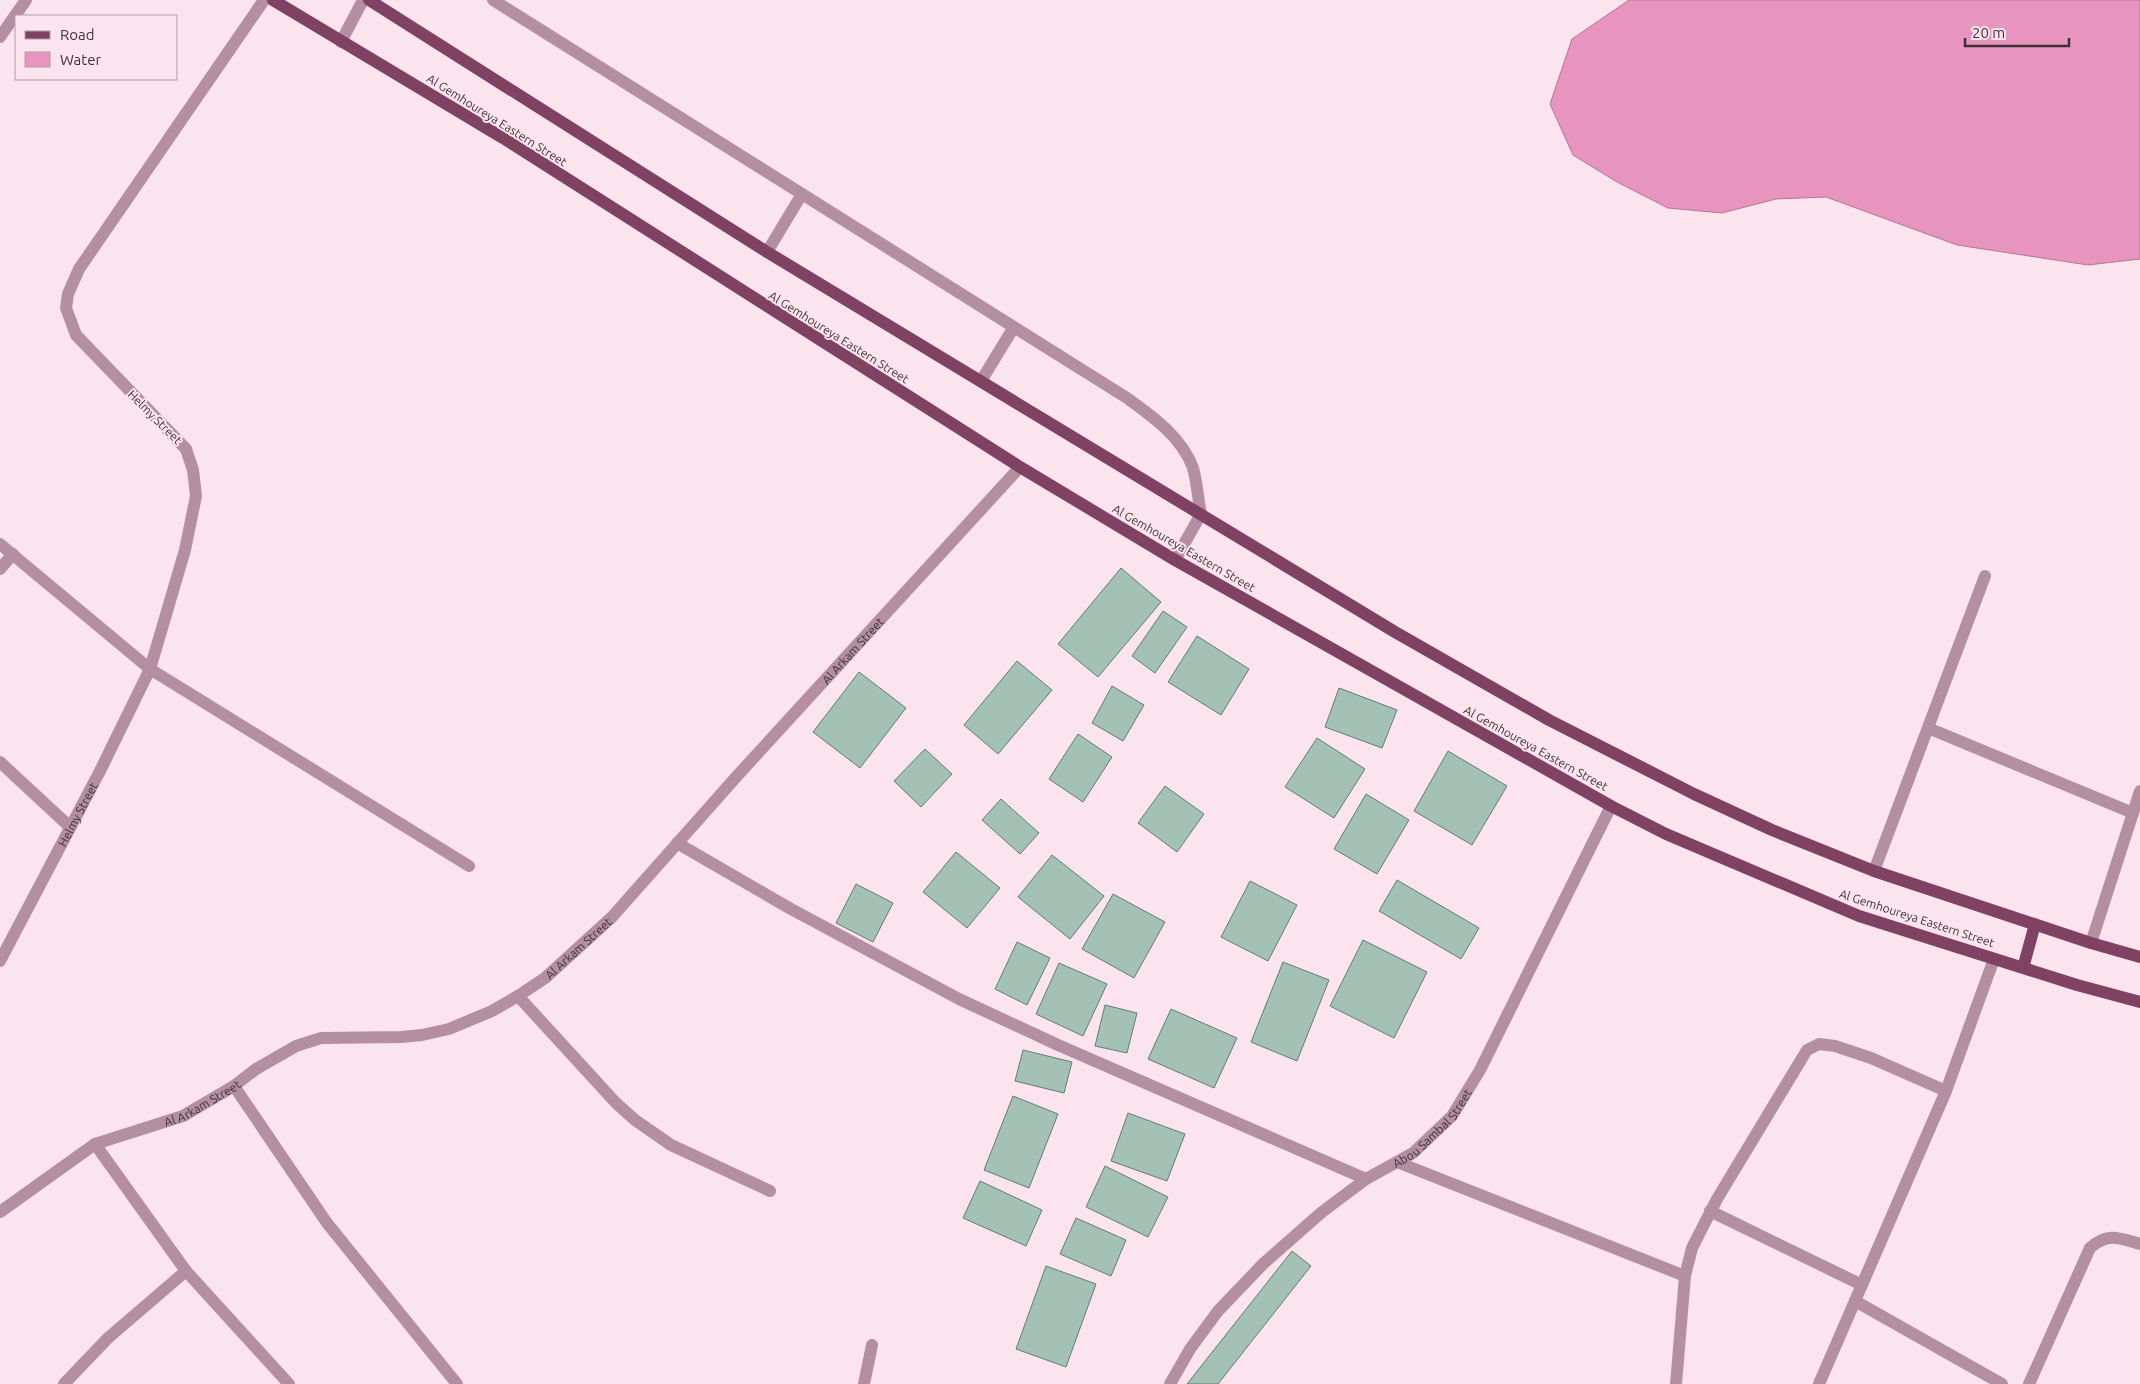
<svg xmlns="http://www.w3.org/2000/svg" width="2140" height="1384" font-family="Ubuntu,sans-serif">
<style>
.water{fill:#e794be;stroke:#b47796}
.building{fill:#a3c2b5;stroke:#607d71}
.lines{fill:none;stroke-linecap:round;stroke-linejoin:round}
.service{stroke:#b48fa1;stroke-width:12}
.minor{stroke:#b48fa1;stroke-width:12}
.primary{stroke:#804263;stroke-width:12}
.labels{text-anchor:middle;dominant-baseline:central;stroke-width:4;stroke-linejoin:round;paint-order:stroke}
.street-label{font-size:12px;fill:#3d3237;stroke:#fce4ef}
</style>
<rect width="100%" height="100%" fill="#fce4ef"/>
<!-- water -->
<path class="water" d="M1629 0H2140V259L2088 265 1957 245 1826 197 1776 199 1722 213 1668 208 1617 182 1573 155 1550 104 1572 39Z"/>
<!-- building -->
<path class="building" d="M1121 568 1161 602 1098 677 1058 644Z
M1163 611 1187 627 1155 673 1132 656Z
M1197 636 1249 669 1221 715 1168 682Z
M1017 661 1052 690 998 754 964 725Z
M859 672 906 708 860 768 813 732Z
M1112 686 1144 705 1123 741 1092 723Z
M1339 688 1397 710 1382 748 1325 727Z
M1078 734 1112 757 1083 802 1049 779Z
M1317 738 1365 769 1334 818 1285 787Z
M925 749 952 774 921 807 894 781Z
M1448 751 1507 786 1472 845 1414 811Z
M1165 786 1204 814 1177 852 1138 823Z
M1366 794 1409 820 1377 874 1334 849Z
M1001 799 1039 833 1020 854 982 820Z
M956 852 1000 888 967 928 923 892Z
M1052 855 1104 896 1070 939 1018 897Z
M1397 880 1479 928 1461 959 1379 911Z
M1250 881 1297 905 1268 961 1221 937Z
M856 884 893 903 873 942 836 923Z
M1113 894 1165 922 1134 978 1082 949Z
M1363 940 1427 972 1394 1038 1330 1006Z
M1017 942 1050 958 1027 1005 995 989Z
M1283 962 1329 980 1297 1061 1251 1042Z
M1059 963 1107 984 1083 1036 1036 1014Z
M1105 1005 1137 1013 1127 1053 1095 1046Z
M1171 1009 1237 1038 1214 1088 1148 1059Z
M1023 1050 1072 1062 1064 1093 1015 1081Z
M1013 1096 1058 1114 1029 1188 984 1170Z
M1128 1113 1185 1134 1167 1181 1111 1161Z
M1105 1166 1168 1197 1148 1237 1086 1207Z
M980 1181 1042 1210 1026 1246 963 1218Z
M1076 1218 1126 1240 1111 1276 1060 1254Z
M1292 1251 1311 1266 1218 1384H1187Z
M1046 1266 1096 1284 1066 1367 1016 1349Z"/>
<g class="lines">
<!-- service -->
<path class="service" d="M493 0 1127 398C1152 416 1182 437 1193 468 1197 482 1198 499 1201 514L1175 560
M341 42 363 0
M767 252 802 194
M981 381 1014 327"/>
<!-- minor -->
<g class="minor">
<path d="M0 37 26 0"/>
<path d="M0 544 150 669 469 866"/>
<path d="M0 569 13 554"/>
<path d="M1928 728 2133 813"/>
<path d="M0 762 70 827"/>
<path d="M677 843 791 909 959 999 1058 1045 1366 1179"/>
<path d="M1874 871 1985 576"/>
<path d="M2091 943 2140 791"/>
<path id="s1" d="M0 961 100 771 150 669 185 550 196 496 193 470 186 449 76 335 66 308 68 294 79 269 264 0"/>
<path d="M518 996 616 1103 635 1120 671 1145 770 1191"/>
<path d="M234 1086 327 1223 457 1384"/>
<path d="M95 1144 186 1271 289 1384"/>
<path d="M1397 1162 1685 1276"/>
<path d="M1710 1211 1862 1285"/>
<path id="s2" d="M0 1212 95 1144 183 1116 234 1086 256 1069 296 1046 321 1038 401 1037 422 1035 449 1029 492 1011 518 996 545 978 612 917 737 776 1020 467"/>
<path d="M1855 1301 2002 1384"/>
<path d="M64 1384 108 1338 186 1271"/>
<path d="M864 1384 872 1345"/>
<path id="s3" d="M1170 1384 1190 1349 1218 1311 1263 1264 1322 1212 1366 1179 1413 1153 1452 1116 1480 1070 1611 806"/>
<path d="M1676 1384 1685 1276 1692 1248 1717 1199 1807 1050 1819 1044 1835 1046 1871 1058 1946 1091 1994 959"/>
<path d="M1819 1384 1946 1091"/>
<path d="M2029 1384 2090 1248C2108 1232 2119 1238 2140 1244"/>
</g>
<!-- primary -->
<path class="primary" d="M273 0 503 138 1020 467 1175 560 1611 806 1666 834 1859 916 2077 985 2140 1002
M369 0 767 252 1395 632 1549 720 1694 794 1772 830 1874 871 2091 943 2140 957
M2023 968 2035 924"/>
</g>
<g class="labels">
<!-- street labels -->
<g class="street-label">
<text transform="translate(497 120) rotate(32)">Al Gemhoureya Eastern Street</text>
<text transform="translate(839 337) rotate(32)">Al Gemhoureya Eastern Street</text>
<text transform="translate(155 417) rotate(45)">Helmy Street</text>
<text transform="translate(1184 548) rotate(30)">Al Gemhoureya Eastern Street</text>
<text stroke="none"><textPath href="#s2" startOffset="1056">Al Arkam Street</textPath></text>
<text transform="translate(1536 748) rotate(29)">Al Gemhoureya Eastern Street</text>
<text stroke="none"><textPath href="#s1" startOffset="166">Helmy Street</textPath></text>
<text transform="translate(1917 918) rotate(18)">Al Gemhoureya Eastern Street</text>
<text stroke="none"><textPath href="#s2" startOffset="651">Al Arkam Street</textPath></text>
<text stroke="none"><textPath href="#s2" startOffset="232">Al Arkam Street</textPath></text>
<text stroke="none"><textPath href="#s3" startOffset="371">Abou Sambal Street</textPath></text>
</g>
</g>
<!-- legend -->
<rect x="15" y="15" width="162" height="65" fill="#fce4ef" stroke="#b09da5"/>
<rect x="25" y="31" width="25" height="8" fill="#804263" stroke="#b09da5"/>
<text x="60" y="40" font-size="15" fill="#3d3237">Road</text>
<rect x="25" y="52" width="25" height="15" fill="#e794be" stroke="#b09da5"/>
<text x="60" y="65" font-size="15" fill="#3d3237">Water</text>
<!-- scale -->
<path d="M1965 38v8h104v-8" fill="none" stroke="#3d3237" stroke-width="2.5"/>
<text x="1972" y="38" font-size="15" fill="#3d3237" stroke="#fce4ef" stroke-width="4" paint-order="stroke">20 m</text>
</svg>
